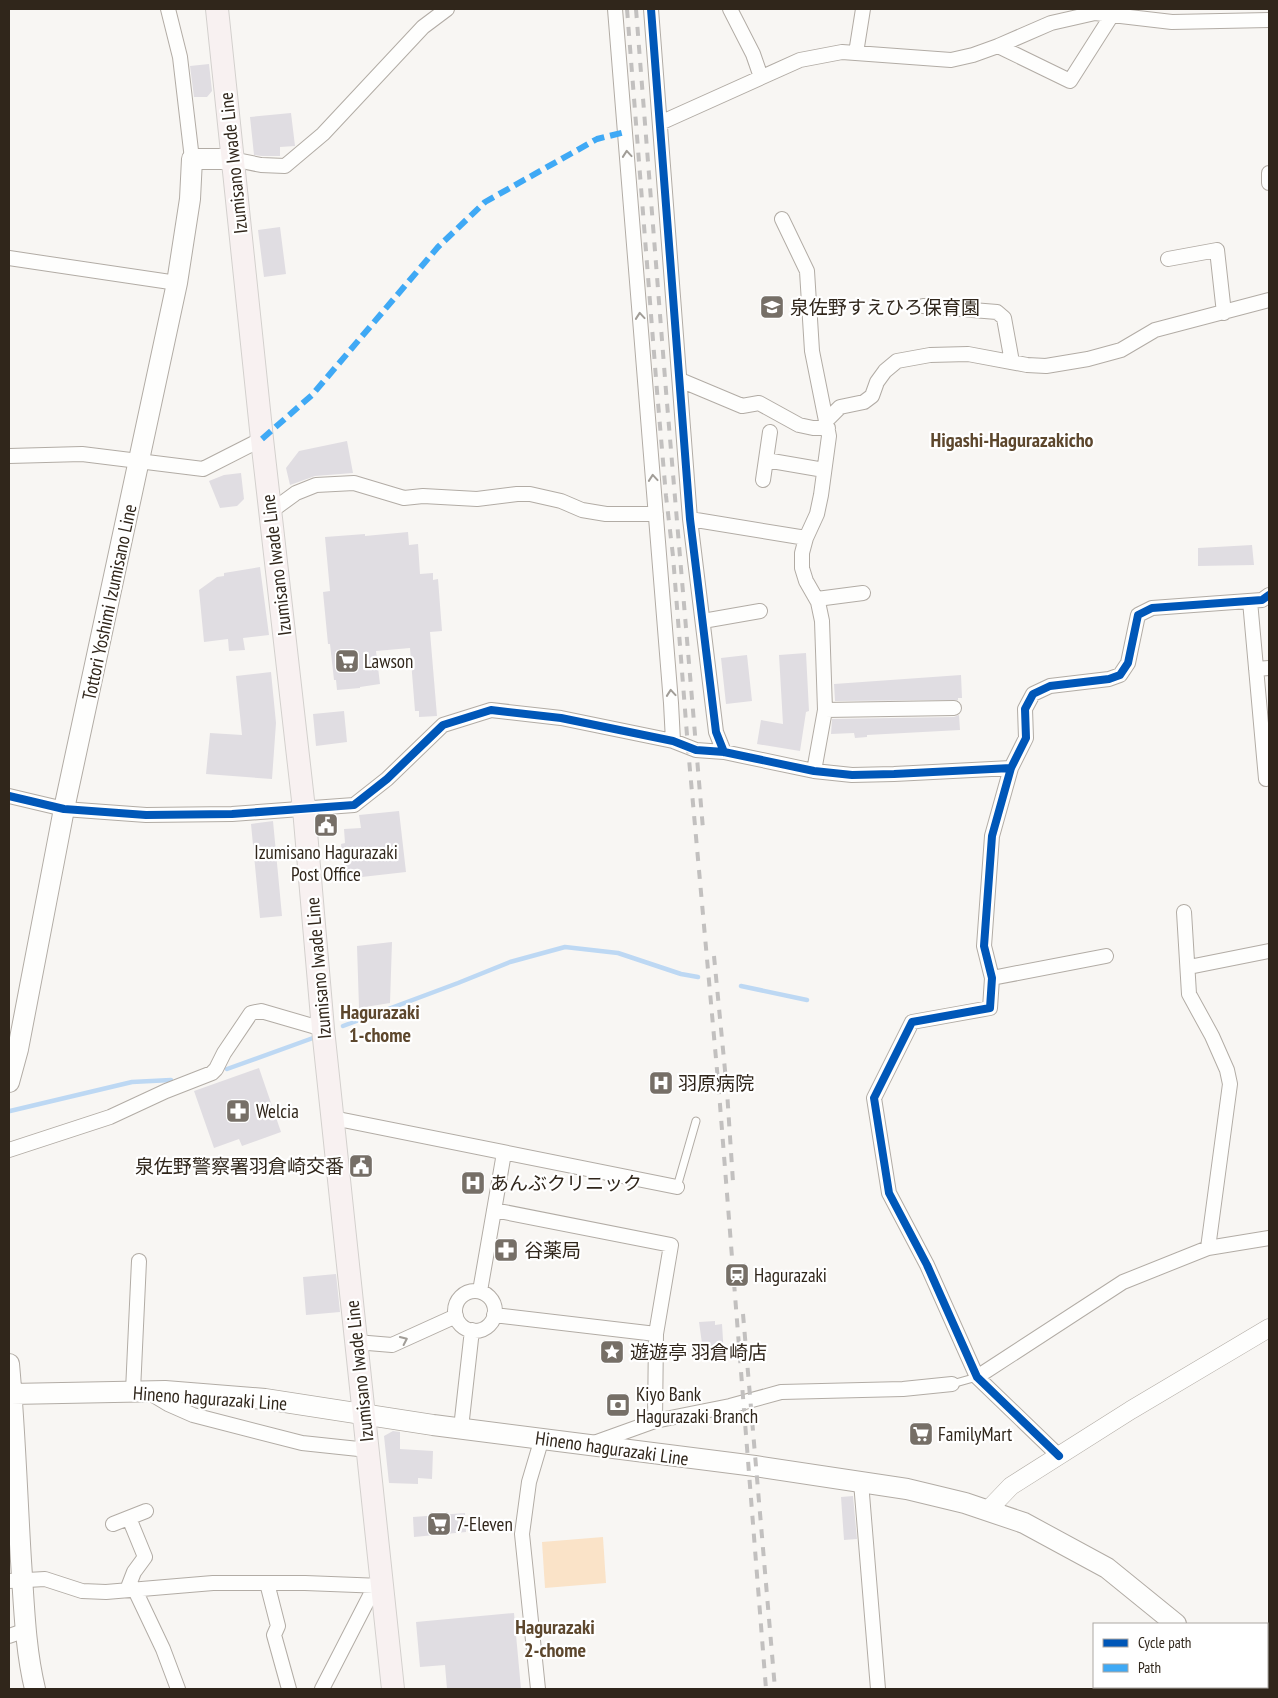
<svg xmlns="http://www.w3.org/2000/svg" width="1278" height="1698" font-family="'PT Sans Narrow','Noto Sans JP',sans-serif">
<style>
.green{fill:#fae3c8}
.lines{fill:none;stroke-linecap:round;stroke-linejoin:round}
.stream{stroke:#bdd8f3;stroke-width:4.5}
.building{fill:#e0dde2}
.service-casing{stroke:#b2aca5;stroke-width:9}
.minor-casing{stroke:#b2aca5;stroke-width:16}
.tertiary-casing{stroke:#b2aca5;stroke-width:19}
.secondary-casing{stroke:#b2aca5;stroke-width:22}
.primary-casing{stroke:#d3d0cd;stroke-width:24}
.service{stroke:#fefefd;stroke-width:7}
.minor{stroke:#fefefd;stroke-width:14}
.tertiary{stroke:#fefefd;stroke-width:18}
.secondary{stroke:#fefefd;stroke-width:20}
.primary{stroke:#f8f1f1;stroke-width:22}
.rail{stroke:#c2c0bf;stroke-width:4;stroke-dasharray:9 9;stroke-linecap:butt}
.quiet{stroke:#3fa9f5;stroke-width:6;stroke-dasharray:12 6;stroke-linecap:butt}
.cycleway-casing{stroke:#fff;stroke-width:11}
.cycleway{stroke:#0057b8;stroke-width:8}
.oneway{stroke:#a19d97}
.labels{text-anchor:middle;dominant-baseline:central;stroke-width:4.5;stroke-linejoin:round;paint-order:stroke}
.street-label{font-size:19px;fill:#30261b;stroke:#fff}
.poi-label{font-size:19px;fill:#30261b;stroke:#fff;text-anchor:start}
.neighbourhood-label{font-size:20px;font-weight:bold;fill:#5d472d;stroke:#fff}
</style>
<rect width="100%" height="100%" fill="#f8f6f3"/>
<!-- green -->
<path class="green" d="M603 1537 606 1583 545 1588 542 1542Z"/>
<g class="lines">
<!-- stream -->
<path class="stream" d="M741 986 807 1000
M343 1026 458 983 510 962 565 947 618 953 681 974 698 977
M227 1069 313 1038
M10 1111 132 1082 171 1080"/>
</g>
<!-- building -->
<path class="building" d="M209 64 212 91 207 97H194L190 66Z
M291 113 295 146 280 147V156H262L254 155 250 117Z
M280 227 286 274 264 277 258 230Z
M347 441 353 473 315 476 290 485 286 468 299 451Z
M241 473 244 499 237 506 220 508 209 481 224 475Z
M408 532 409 545 418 544 420 574 433 573V580L438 579 442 631 430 632 437 716 419 717V711H415L410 648 376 651 380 684 360 687V688L337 690 336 680H334L330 644H328L323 592 330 591 325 537 365 534V536Z
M1252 545 1254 565 1198 566V548Z
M260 567 269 635 243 638 245 650 229 651 228 639 204 642 199 590 217 577 224 576V573Z
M806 653 809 711 806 712 800 751 757 744 761 720 783 724 779 655Z
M747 655 752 701 726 704 721 658Z
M271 672 276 723 272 779 206 774 210 733 242 735 236 676Z
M961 675 962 698H958V700L835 701 834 684Z
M344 711 347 742 316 746 313 714Z
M959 715 960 730 867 735V737L855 738 854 733 831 734 832 719 954 717Z
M399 811 406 872 344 879 341 844 345 843 344 829 361 828 359 815Z
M273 821 282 916 260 918 251 824Z
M392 942 390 1003 359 1008 357 946Z
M259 1068 281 1132 242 1146 239 1139 214 1148 194 1091Z
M336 1274 340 1312 306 1315 303 1277Z
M715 1321V1325L722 1324 724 1356 704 1358 699 1322Z
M393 1431 400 1432V1449L433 1451 432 1479 418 1478V1484L389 1483 384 1436Z
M853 1496 857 1539 844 1540 841 1497Z
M465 1513 466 1532 414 1537 413 1517Z
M514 1613 521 1689H447L445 1665 420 1667 416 1622Z"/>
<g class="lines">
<defs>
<path id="service" d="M677 1187 696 1121
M952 1384 977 1377"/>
<path id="minor" d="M168 9 180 57 192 159
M615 9 671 703 673 741
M651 9 690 519 716 732 724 752
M730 9 753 54 761 77
M998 46 1070 81 1112 15
M856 53 863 9
M660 123 800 60 842 52 951 60 973 55 998 46 1051 23 1095 13 1172 22 1269 20
M232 159 261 165 285 166 323 134 423 27 447 9
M1269 173V183
M782 219 807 271 812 351 829 436 821 495 817 514 806 538 802 553V568L806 581 818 602 822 621 825 710 814 771
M9 258 177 283
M1168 259 1217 250 1224 313
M923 306 997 312 1004 318 1012 362
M680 380 742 406 759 403 799 425 813 428H828
M827 420 840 407 864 402 872 396 877 382 885 371 897 361 930 355 968 354 1027 365 1046 366 1088 359 1121 350 1155 330 1269 300
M9 456 82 454 203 469 262 439
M766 460 824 470
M763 480 770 432
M270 512 296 493 316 485 354 483 404 498 423 496 477 499 517 494H530L561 501 582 510 606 514H656
M690 519 806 538
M817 599 863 593
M1250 601 1266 779
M703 621 760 611
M1256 669 1269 668
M825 710 954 708
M9 796 64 809 146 815 232 814 354 805 387 779 443 725 491 710 561 718 673 741 696 750 724 752 814 771 852 775 894 774 1011 768
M1184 912 1189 994 1212 1036 1227 1070 1230 1084 1208 1248
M1189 967 1269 951
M992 978 1106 956
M333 1118 677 1187
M9 1150 110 1117 166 1091 212 1073 216 1069 224 1053 251 1013 261 1011 323 1029
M494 1210 671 1245 656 1334 494 1315
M480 1291 504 1153
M455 1311a20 20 0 1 1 40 0a20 20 0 1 1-40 0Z
M356 1342 392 1345 456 1316
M977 1377 1123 1282 1208 1248 1269 1238
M133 1391 139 1261
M148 1392 168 1404 193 1415 302 1443 368 1450
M655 1421 656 1334
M461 1428 472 1330
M591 1444 655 1421 730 1406 781 1392 903 1389 952 1384
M1059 1456 977 1377 927 1265 889 1193 874 1098 912 1022 990 1008 992 978 984 946 992 836 1011 768 1026 738 1025 709 1033 694 1050 686 1109 679 1120 675 1128 663 1138 615 1152 608 1262 600 1269 595
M861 1482 878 1689
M113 1524 146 1511
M9 1581 45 1579 82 1591 106 1592 213 1583H305L382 1586
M267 1583 278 1626 274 1635 289 1689
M127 1590 134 1572 145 1557 129 1518
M135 1590 163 1649 178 1689
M9 1636 26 1630
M322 1689 375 1586
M538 1689 522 1534 529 1482 542 1438"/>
<path id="tertiary" d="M988 1510 1011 1486 1131 1410 1269 1328"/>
<path id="secondary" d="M9 1082 18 1049 64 809 177 283 190 199 192 159H232
M9 1364C15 1429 17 1495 21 1561 24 1603 25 1648 35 1689
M11 1394 165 1391 265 1399 433 1425 755 1466 907 1489 965 1503 1024 1523 1107 1568 1176 1624
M1248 1687 1251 1689"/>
<path id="primary" d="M217 9 262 439 304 809 323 1029 393 1689"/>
</defs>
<!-- service casing -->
<use href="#service" class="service-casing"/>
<!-- minor casing -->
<use href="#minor" class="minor-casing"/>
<!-- tertiary casing -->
<use href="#tertiary" class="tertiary-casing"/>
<!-- secondary casing -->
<use href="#secondary" class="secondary-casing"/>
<!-- primary casing -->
<use href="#primary" class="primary-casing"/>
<!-- service -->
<use href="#service" class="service"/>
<!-- minor -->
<use href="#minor" class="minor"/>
<!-- tertiary -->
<use href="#tertiary" class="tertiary"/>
<!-- secondary -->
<use href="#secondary" class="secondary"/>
<!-- primary -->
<use href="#primary" class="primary"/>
<!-- rail -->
<path class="rail" d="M627 9 657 391 666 496 673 556 688 748 719 1092 766 1689
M636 9 666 391 703 829
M714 956 727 1091 733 1182
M743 1314 775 1689"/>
<!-- quiet -->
<path class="quiet" d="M262 439 312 395 438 247 485 202 597 139 625 132"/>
<defs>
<path id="cycleway" d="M651 9 690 519 716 732 724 752
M9 796 64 809 146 815 232 814 354 805 387 779 443 725 491 710 561 718 673 741 696 750 724 752 814 771 852 775 894 774 1011 768
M1059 1456 977 1377 927 1265 889 1193 874 1098 912 1022 990 1008 992 978 984 946 992 836 1011 768 1026 738 1025 709 1033 694 1050 686 1109 679 1120 675 1128 663 1138 615 1152 608 1262 600 1269 595"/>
</defs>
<!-- cycleway casing -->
<use href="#cycleway" class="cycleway-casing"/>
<!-- cycleway -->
<use href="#cycleway" class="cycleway"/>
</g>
<!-- one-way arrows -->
<defs><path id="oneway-chevron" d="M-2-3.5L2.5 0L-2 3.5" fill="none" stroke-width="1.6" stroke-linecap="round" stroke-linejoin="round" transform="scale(1.25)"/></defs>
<g class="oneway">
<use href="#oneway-chevron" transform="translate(627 154) rotate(-95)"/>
<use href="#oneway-chevron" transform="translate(640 316) rotate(-95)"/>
<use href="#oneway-chevron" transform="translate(653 478) rotate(-95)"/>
<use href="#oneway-chevron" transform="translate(671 693) rotate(-95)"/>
<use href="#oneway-chevron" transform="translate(404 1340) rotate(-25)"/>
</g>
<!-- icons -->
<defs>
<symbol id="school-square" viewBox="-11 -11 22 22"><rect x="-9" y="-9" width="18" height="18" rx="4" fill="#766f67" stroke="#fff"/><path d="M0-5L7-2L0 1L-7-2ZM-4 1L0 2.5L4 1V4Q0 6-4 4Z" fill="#fff"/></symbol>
<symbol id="supermarket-square" viewBox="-11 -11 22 22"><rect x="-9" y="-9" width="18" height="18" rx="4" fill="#766f67" stroke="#fff"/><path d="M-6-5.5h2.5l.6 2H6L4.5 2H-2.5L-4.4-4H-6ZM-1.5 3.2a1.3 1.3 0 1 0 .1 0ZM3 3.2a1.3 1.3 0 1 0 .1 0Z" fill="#fff"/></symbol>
<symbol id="civic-square" viewBox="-11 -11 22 22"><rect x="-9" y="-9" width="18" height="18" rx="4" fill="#766f67" stroke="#fff"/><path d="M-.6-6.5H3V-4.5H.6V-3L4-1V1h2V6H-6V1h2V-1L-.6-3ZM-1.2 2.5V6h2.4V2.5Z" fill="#fff"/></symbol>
<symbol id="hospital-square" viewBox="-11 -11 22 22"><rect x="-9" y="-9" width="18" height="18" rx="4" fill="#766f67" stroke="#fff"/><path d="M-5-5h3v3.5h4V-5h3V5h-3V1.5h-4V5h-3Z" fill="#fff"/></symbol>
<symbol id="pharmacy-square" viewBox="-11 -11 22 22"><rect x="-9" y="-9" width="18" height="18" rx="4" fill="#766f67" stroke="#fff"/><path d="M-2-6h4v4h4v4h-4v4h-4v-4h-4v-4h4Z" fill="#fff"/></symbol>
<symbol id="station-square" viewBox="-11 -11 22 22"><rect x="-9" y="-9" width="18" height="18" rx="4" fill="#766f67" stroke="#fff"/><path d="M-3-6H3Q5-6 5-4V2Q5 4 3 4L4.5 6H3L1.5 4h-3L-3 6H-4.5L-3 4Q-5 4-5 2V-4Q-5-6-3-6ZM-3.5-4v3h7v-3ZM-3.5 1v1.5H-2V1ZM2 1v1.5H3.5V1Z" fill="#fff"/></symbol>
<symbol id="sight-square" viewBox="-11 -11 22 22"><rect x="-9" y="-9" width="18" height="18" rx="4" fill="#766f67" stroke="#fff"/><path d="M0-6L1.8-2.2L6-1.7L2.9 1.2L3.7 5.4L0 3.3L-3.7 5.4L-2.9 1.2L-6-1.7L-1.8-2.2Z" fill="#fff"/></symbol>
<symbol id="bank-square" viewBox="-11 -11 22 22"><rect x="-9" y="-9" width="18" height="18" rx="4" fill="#766f67" stroke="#fff"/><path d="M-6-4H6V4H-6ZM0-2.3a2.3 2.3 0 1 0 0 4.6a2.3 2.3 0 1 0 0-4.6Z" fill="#fff"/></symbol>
</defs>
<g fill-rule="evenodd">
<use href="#school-square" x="758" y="293" width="28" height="28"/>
<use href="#supermarket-square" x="333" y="647" width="28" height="28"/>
<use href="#civic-square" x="312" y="811" width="28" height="28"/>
<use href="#hospital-square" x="647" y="1069" width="28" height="28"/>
<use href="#pharmacy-square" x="224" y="1097" width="28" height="28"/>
<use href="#civic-square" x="347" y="1152" width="28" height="28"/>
<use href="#hospital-square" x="459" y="1169" width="28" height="28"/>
<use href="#pharmacy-square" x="492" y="1236" width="28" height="28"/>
<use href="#station-square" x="723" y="1261" width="28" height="28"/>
<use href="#sight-square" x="598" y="1338" width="28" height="28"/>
<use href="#bank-square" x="604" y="1391" width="28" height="28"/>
<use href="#supermarket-square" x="907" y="1420" width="28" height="28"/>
<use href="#supermarket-square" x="425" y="1510" width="28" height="28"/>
</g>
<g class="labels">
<!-- street labels -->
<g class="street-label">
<text transform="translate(233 163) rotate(-96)">Izumisano Iwade Line</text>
<text transform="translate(276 565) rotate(-97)">Izumisano Iwade Line</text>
<text transform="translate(109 602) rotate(-78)">Tottori Yoshimi Izumisano Line</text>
<text transform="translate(318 968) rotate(-95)">Izumisano Iwade Line</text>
<text transform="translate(359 1371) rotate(-96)">Izumisano Iwade Line</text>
<text transform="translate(210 1398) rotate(4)">Hineno hagurazaki Line</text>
<text transform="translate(612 1448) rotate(8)">Hineno hagurazaki Line</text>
</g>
<!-- poi labels -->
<g class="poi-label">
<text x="790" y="307">泉佐野すえひろ保育園</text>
<text x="364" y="661">Lawson</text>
<text x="326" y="852" text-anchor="middle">Izumisano Hagurazaki<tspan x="326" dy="22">Post Office</tspan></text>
<text x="678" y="1083">羽原病院</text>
<text x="256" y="1111">Welcia</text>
<text x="344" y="1166" text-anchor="end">泉佐野警察署羽倉崎交番</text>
<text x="490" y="1183">あんぶクリニック</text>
<text x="524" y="1250">谷薬局</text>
<text x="754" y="1275">Hagurazaki</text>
<text x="630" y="1352">遊遊亭 羽倉崎店</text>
<text x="636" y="1394">Kiyo Bank<tspan x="636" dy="22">Hagurazaki Branch</tspan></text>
<text x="938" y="1434">FamilyMart</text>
<text x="456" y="1524">7-Eleven</text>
</g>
<!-- neighbourhood labels -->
<g class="neighbourhood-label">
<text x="1012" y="440">Higashi-Hagurazakicho</text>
<text x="380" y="1012">Hagurazaki<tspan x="380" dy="23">1-chome</tspan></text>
<text x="555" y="1627">Hagurazaki<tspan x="555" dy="23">2-chome</tspan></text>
</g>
</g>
<!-- border -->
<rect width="1278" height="1698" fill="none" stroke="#30261b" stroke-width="20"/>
<!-- legend -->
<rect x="1093" y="1623" width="175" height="65" fill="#ffffff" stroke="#aca8a4"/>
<rect x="1103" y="1639" width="25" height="8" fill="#0057b8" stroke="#aca8a4"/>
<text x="1138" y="1648" font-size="15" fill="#30261b">Cycle path</text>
<rect x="1103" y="1664" width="25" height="8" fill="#3fa9f5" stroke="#aca8a4"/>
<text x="1138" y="1673" font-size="15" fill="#30261b">Path</text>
</svg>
